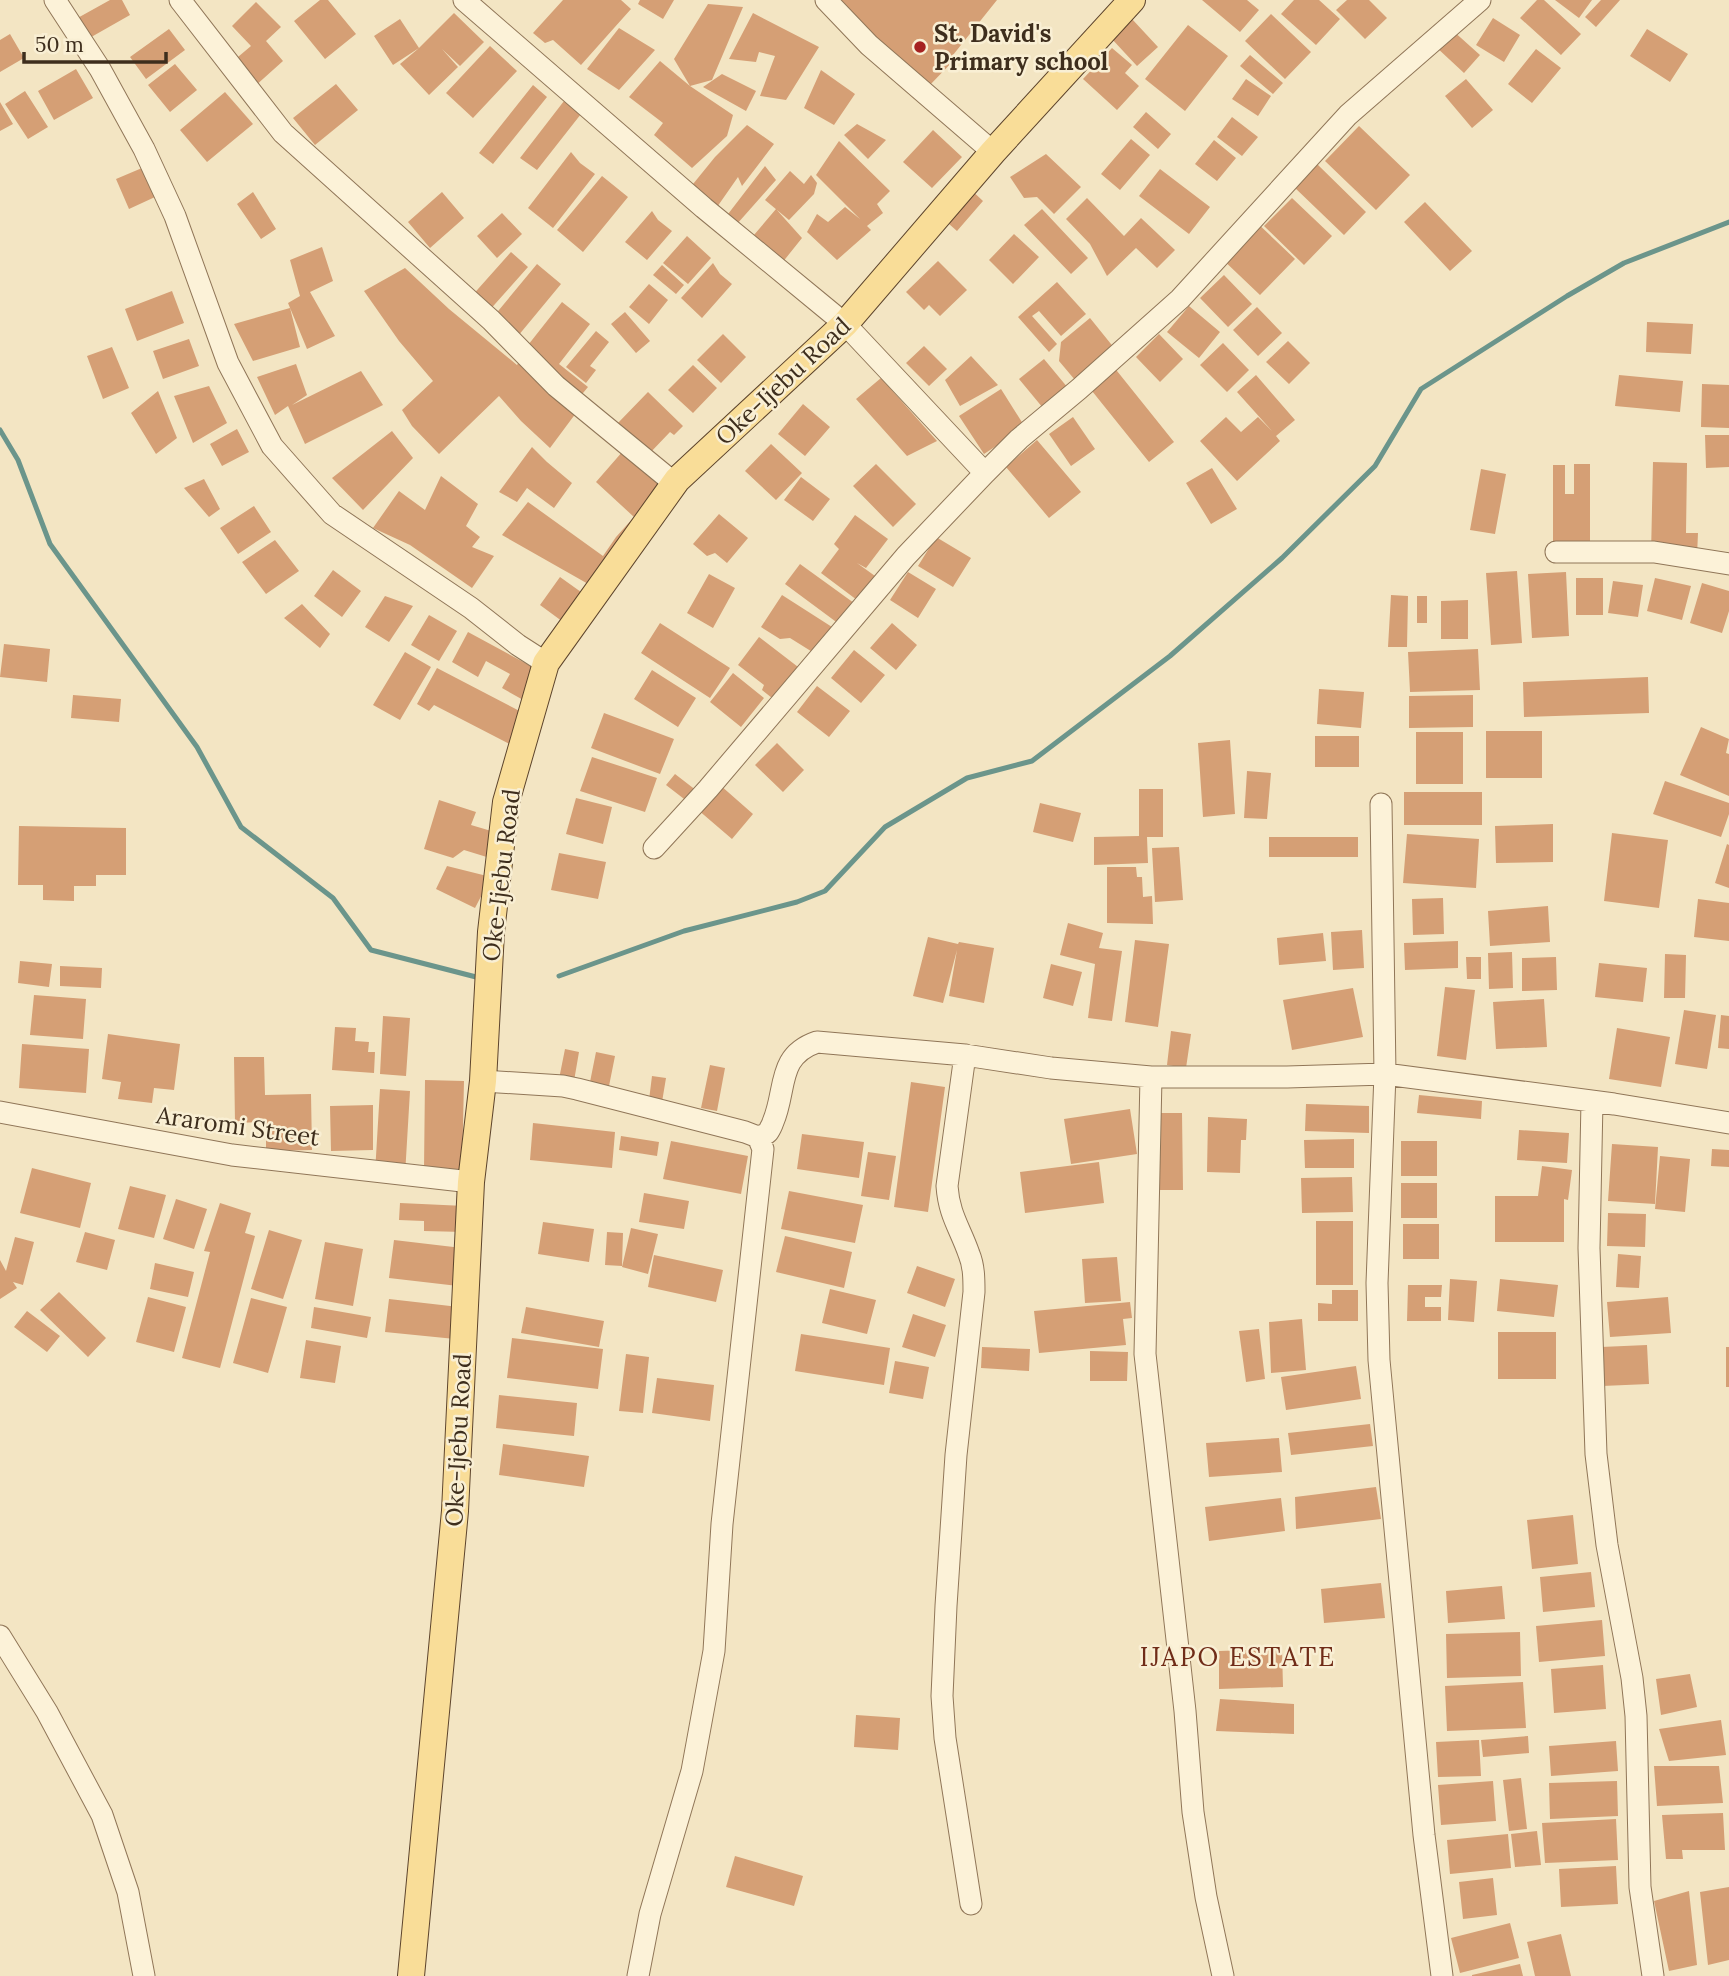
<svg xmlns="http://www.w3.org/2000/svg" width="1729" height="1976" font-family="Lora,serif">
<style>
.lines{fill:none;stroke-linecap:round;stroke-linejoin:round}
.stream{stroke:#6b958b;stroke-width:5}
.building{fill:#d59f75}
.minor-casing{stroke:#907658;stroke-width:23}
.major-casing{stroke:#5d442c;stroke-width:28}
.minor{stroke:#fcf2d8;stroke-width:21}
.major{stroke:#f9dd98;stroke-width:26}
.poi-dot{fill:#a62221;stroke:#f9efd4;stroke-width:2.5}
.labels{text-anchor:middle;dominant-baseline:central;stroke-width:5;stroke-linejoin:round;paint-order:stroke}
.poi-label{font-size:24px;font-weight:bold;fill:#3e2e1d;stroke:#f9efd4;text-anchor:start}
.street-label{font-size:24px;fill:#3e2e1d;stroke:#f9efd4}
.neighbourhood-label{font-size:26px;letter-spacing:2px;fill:#702c18;stroke:#f9efd4}
</style>
<rect width="100%" height="100%" fill="#f3e5c3"/>
<g class="lines">
<!-- stream -->
<path class="stream" d="M0 430 18 460 50 544 197 747 241 827 333 898 371 950 480 978
M559 976 684 931 797 902 825 891 885 827 967 778 1032 761 1170 656 1282 558 1375 466 1421 389 1567 296 1624 263 1729 222"/>
</g>
<!-- building -->
<path class="building" d="M110 0H122L130 15 86 40 74 20Z
M320 0H328L356 34 325 59 294 21Z
M563 0H621L631 9 581 65 553 40 545 43 533 33Z
M640 0H674L663 19 638 4Z
M824 0H997L953 55 956 58 928 87Z
M1202 0H1247L1259 10 1240 32Z
M1294 0H1319L1340 19 1316 45 1281 14Z
M1347 0H1369L1387 18 1365 39 1336 10Z
M1537 0H1544L1581 34 1561 55 1520 18Z
M1555 0H1592L1579 18Z
M1601 0H1620L1596 27 1585 17Z
M256 2 281 27 266 41 283 61 254 87 232 62 251 46 232 26Z
M708 4 743 7 712 80 690 86 733 115 727 136 692 168 654 135 663 123 629 97 660 61 690 86 674 59Z
M454 13 484 42 460 66 442 49 458 67 429 95 400 64 419 48Z
M753 13 819 47 786 100 760 96 775 56 759 52 756 62 729 59Z
M1271 14 1311 52 1285 79 1245 41Z
M1493 18 1520 35 1504 62 1476 45Z
M400 19 419 48 393 65 374 36Z
M1132 19 1158 47 1137 66 1111 38Z
M1188 25 1228 56 1185 111 1145 79Z
M619 28 655 50 619 90 587 69Z
M169 29 185 50 146 79 130 57Z
M1451 29 1480 55 1464 73 1435 46Z
M1647 29 1688 54 1670 82 1630 56Z
M10 34 24 58 0 72V40Z
M490 46 517 71 473 118 446 93Z
M1112 48 1132 65 1125 73 1139 86 1117 110 1083 79Z
M1536 49 1561 68 1532 103 1508 84Z
M1250 55 1283 83 1273 94 1240 66Z
M175 64 197 90 170 112 148 85Z
M76 69 93 98 54 120 38 91Z
M821 70 855 94 834 125 804 108Z
M722 74 756 91 746 111 703 87Z
M1246 79 1271 96 1258 116 1232 99Z
M1466 79 1493 110 1472 128 1445 96Z
M336 84 358 110 315 145 293 118Z
M533 85 547 97 493 164 479 153Z
M25 91 48 127 28 139 5 104Z
M225 92 253 124 207 162 180 130Z
M564 101 581 114 537 170 520 158Z
M0 102 13 124 0 131Z
M1146 112 1171 134 1158 149 1133 127Z
M1232 117 1258 137 1242 156 1217 137Z
M857 124 886 140 868 159 844 135Z
M747 125 774 144 742 186 738 177 715 210 689 189 715 157Z
M1359 126 1410 175 1376 210 1325 161Z
M933 130 962 157 932 188 903 162Z
M1131 139 1150 155 1120 190 1101 174Z
M1214 140 1236 158 1217 181 1195 164Z
M839 141 890 191 877 204 883 213 867 226 871 230 837 260 807 232 817 214 828 222 845 207 860 219 816 175Z
M571 152 580 163 595 174 553 228 528 208Z
M1046 154 1081 187 1054 214 1037 197 1024 198 1010 177Z
M1316 163 1366 212 1344 235 1293 186Z
M765 166 776 180 737 224 725 218Z
M142 168 155 197 129 209 116 179Z
M1160 169 1210 207 1189 234 1139 196Z
M790 171 804 184 811 175 817 183 814 194 789 220 765 200Z
M602 176 628 197 583 252 557 230Z
M967 186 983 201 957 231 940 216Z
M253 192 276 229 261 239 237 204Z
M442 192 464 218 430 248 408 222Z
M1087 198 1124 236 1141 218 1175 250 1157 268 1136 248 1107 276 1090 244 1066 219Z
M1292 198 1332 236 1304 265 1264 226Z
M1425 202 1472 251 1450 271 1404 222Z
M776 209 802 238 778 268 748 242Z
M1042 209 1088 258 1071 274 1024 225Z
M652 211 658 220 672 231 647 260 625 242Z
M502 213 522 234 497 258 477 236Z
M1253 219 1295 259 1260 295 1218 255Z
M1014 234 1039 257 1013 284 989 260Z
M687 236 711 258 688 284 663 263Z
M322 247 333 281 310 292 335 336 307 349 288 303 300 296 290 260Z
M511 252 528 267 487 313 470 298Z
M938 261 967 290 940 316 929 305 924 310 906 292Z
M713 263 720 274 732 284 702 318 681 298Z
M537 264 561 284 513 342 489 322Z
M662 265 684 285 676 294 653 275Z
M405 268 449 309 517 365 521 359 576 413 550 448 521 421 499 396 439 454 412 426 402 410 433 381 399 341 364 291Z
M1224 275 1252 304 1228 327 1200 298Z
M1057 282 1086 314 1061 336 1039 311 1032 316 1057 344 1049 352 1018 317Z
M649 284 668 300 649 324 629 307Z
M172 291 184 323 137 341 125 309Z
M562 302 590 324 559 364 588 387 578 399 521 354Z
M1189 306 1220 332 1199 358 1167 332Z
M1257 307 1282 333 1258 356 1233 330Z
M290 308 300 347 253 361 234 324Z
M625 312 650 341 636 353 611 324Z
M1090 318 1115 349 1075 380 1059 361 1061 342Z
M1647 322 1693 324 1691 354 1646 352Z
M596 331 609 342 590 366 596 370 586 383 566 367Z
M723 334 746 357 721 383 697 360Z
M1159 334 1183 359 1160 382 1136 357Z
M189 339 199 366 163 379 153 351Z
M1288 341 1310 363 1289 384 1266 362Z
M1223 343 1249 370 1227 392 1200 365Z
M924 346 947 369 929 386 906 363Z
M112 347 129 388 103 399 87 356Z
M971 356 998 385 960 406 945 380Z
M1044 359 1068 388 1043 408 1019 379Z
M296 364 307 395 292 405 361 371 383 405 305 444 288 406 275 415 257 377Z
M693 365 717 388 693 413 668 390Z
M1113 366 1174 442 1149 462 1088 386Z
M1256 375 1295 420 1276 436 1280 441 1237 481 1200 441 1226 417 1241 432 1258 417 1272 431 1237 392Z
M1619 375 1683 381 1680 412 1615 406Z
M881 378 937 441 907 456 856 399Z
M1702 384 1729 385V428L1701 427Z
M209 386 227 423 193 443 174 396Z
M1001 389 1025 427 984 454 959 416Z
M158 391 177 438 156 454 131 413Z
M648 392 683 426 674 435 670 432 648 455 616 425Z
M803 404 830 427 805 456 778 434Z
M1073 417 1095 449 1071 466 1049 434Z
M237 429 249 452 222 466 210 444Z
M392 431 413 458 363 510 332 478Z
M1705 435H1729V467L1706 468Z
M1037 440 1081 492 1049 518 1006 467Z
M771 444 802 473 776 500 745 471Z
M532 447 547 462 572 483 554 508 527 488 517 502 499 492Z
M623 451 662 482 634 517 596 482Z
M1653 462 1687 463 1686 533H1698L1697 556 1651 555Z
M876 464 916 504 893 527 853 486Z
M1574 464H1590V547H1553V465H1565V494H1574Z
M1212 468 1237 509 1211 524 1186 483Z
M1481 469 1506 474 1495 534 1470 530Z
M441 476 478 504 466 526 480 537 472 547 494 556 472 588 410 545 373 528 399 491 425 510Z
M801 477 830 499 813 521 784 500Z
M204 479 220 509 209 517 184 488Z
M528 502 603 556 616 537 634 517 641 521 597 589 502 535Z
M254 506 271 532 238 554 220 528Z
M719 514 748 538 727 563 715 553 707 556 693 544Z
M855 515 888 539 866 568 857 563 875 576 857 600 821 573 839 549 834 544Z
M936 537 971 558 953 587 918 566Z
M275 540 299 571 266 594 242 562Z
M800 564 854 603 839 624 785 584Z
M333 570 361 591 342 617 314 596Z
M1517 571 1522 643 1491 645 1486 573Z
M908 572 936 589 918 618 890 600Z
M1566 572 1569 636 1532 638 1528 574Z
M709 574 735 588 713 628 687 613Z
M560 577 595 602 574 630 540 605Z
M1576 578H1603V615H1576Z
M1655 578 1691 586 1682 620 1647 611Z
M1613 581 1643 585 1638 617 1608 613Z
M1702 583 1729 591V611L1722 633 1690 623Z
M782 595 832 627 814 653 790 638 780 639 761 627Z
M1391 595 1408 596 1407 647H1388Z
M385 596 413 606 389 642 365 627Z
M1417 596H1427V623H1417Z
M1468 600V639H1441V601Z
M302 604 330 634 320 648 284 618Z
M429 615 457 631 439 661 411 645Z
M660 623 730 668 710 698 641 653Z
M892 623 917 645 896 670 870 648Z
M468 632 551 677 534 706 502 688 510 674 486 661 478 677 452 662Z
M759 637 802 670 777 702 762 690 764 685 738 665Z
M4 644 50 649 47 682 0 677Z
M1478 649 1480 690 1410 692 1408 652Z
M854 650 885 675 861 703 831 678Z
M405 652 431 667 400 720 373 705Z
M437 668 533 718 517 748 434 705 429 711 417 704Z
M652 670 696 698 678 727 634 699Z
M733 673 764 698 741 727 710 702Z
M1648 677 1649 713 1524 717 1523 682Z
M817 686 850 711 829 737 797 712Z
M1319 689 1364 692 1361 728 1317 724Z
M73 695 121 699 119 722 71 718Z
M1473 695V727L1409 728V696Z
M604 713 674 739 660 774 591 748Z
M1701 727 1729 739 1726 753 1729 754V796L1680 775Z
M1486 731H1542V778H1486Z
M1416 732H1463V784H1416Z
M1315 736H1359V767H1315Z
M1230 740 1235 814 1203 817 1198 743Z
M777 743 804 770 783 792 755 765Z
M592 757 657 778 645 812 580 791Z
M1247 771 1271 773 1267 819 1244 818Z
M675 774 697 791 688 802 666 785Z
M712 778 753 814 732 839 690 803Z
M1665 781 1729 803V814L1721 837 1653 814Z
M1139 789H1163V837H1147L1148 863 1094 865V837L1139 836Z
M1404 792H1482V825H1404Z
M576 798 612 807 603 844 566 834Z
M439 800 476 812 471 825 498 833 490 858 464 850 453 858 424 849Z
M1040 803 1081 813 1073 842 1033 832Z
M1553 824V862L1496 863 1495 826Z
M19 826 126 828V875H96V886H74V901L43 900V885H18Z
M1612 833 1668 840 1659 908 1604 901Z
M1407 834 1479 839 1476 888 1403 883Z
M1269 837H1358V857H1269Z
M1727 844 1729 845V888L1715 883Z
M1179 847 1183 900 1155 902 1152 848Z
M559 853 606 862 598 899 551 890Z
M447 866 491 877 475 908 436 889Z
M1107 867H1136L1137 877H1142L1143 897 1152 896 1153 924 1107 923Z
M1443 898 1444 934 1413 935 1412 899Z
M1698 899 1729 903V941L1694 937Z
M1548 906 1550 942 1490 946 1488 911Z
M1068 923 1103 933 1099 948 1122 951 1112 1021 1088 1018 1095 964 1060 955Z
M1362 930 1364 968 1333 970 1331 932Z
M1323 933 1326 961 1279 965 1277 938Z
M928 937 958 944 959 942 994 948 984 1003 949 996 957 950 943 1003 913 996Z
M1135 940 1169 944 1158 1027 1125 1022Z
M1458 941V968L1405 970 1404 943Z
M1512 952 1513 988 1489 989 1488 953Z
M1665 954 1686 955 1685 998H1664Z
M1466 957H1481V979H1467Z
M1556 957 1557 990 1522 991V958Z
M20 961 52 964 49 987 18 983Z
M1599 963 1647 968 1643 1002 1595 997Z
M1051 964 1082 972 1073 1006 1043 998Z
M60 966 102 968 101 988 60 986Z
M1445 987 1475 990 1466 1060 1437 1056Z
M1353 988 1363 1037 1292 1050 1283 1000Z
M34 995 86 999 83 1039 30 1035Z
M1544 999 1547 1047 1496 1049 1493 1002Z
M1684 1010 1716 1015 1707 1069 1675 1064Z
M1721 1015 1729 1016V1049L1718 1048Z
M383 1016 410 1018 406 1076 380 1074Z
M335 1027 356 1028 355 1041 369 1042 368 1052H375L374 1073 332 1070Z
M1617 1028 1670 1037 1661 1087 1609 1079Z
M1171 1031 1191 1034 1186 1068 1167 1065Z
M108 1034 180 1044 174 1090 154 1088 152 1103 118 1099 121 1082 102 1079Z
M22 1044 89 1049 86 1093 19 1088Z
M565 1049 579 1052 574 1081 559 1079Z
M596 1052 615 1056 609 1086 590 1082Z
M234 1057H264L265 1095 311 1094 312 1150 266 1151V1122L235 1123Z
M710 1065 725 1068 717 1111 701 1108Z
M652 1076 666 1078 662 1102 649 1100Z
M425 1080 464 1081 462 1169H424Z
M911 1082 945 1087 928 1212 894 1207Z
M380 1089 410 1091 405 1175 375 1173Z
M1419 1095 1482 1101 1481 1119 1417 1113Z
M1306 1104 1369 1106V1133L1305 1131Z
M373 1105V1150L331 1151 330 1106Z
M1130 1109 1137 1154 1071 1164 1064 1119Z
M1149 1113H1182L1183 1190H1150Z
M1208 1117 1247 1119 1246 1140H1241L1240 1173 1207 1172Z
M533 1123 615 1132 612 1168 530 1160Z
M1519 1130 1569 1133 1567 1163 1517 1160Z
M802 1134 864 1142 859 1178 797 1169Z
M621 1136 659 1142 657 1156 619 1150Z
M1354 1139V1168H1305L1304 1140Z
M671 1141 748 1156 741 1194 663 1179Z
M1401 1141H1437V1176H1401Z
M1612 1144 1658 1147 1655 1204 1608 1201Z
M1712 1149 1729 1150V1167L1711 1166Z
M868 1152 896 1156 889 1200 861 1196Z
M1660 1156 1690 1159 1685 1212 1655 1209Z
M1099 1162 1104 1203 1025 1213 1020 1172Z
M1542 1166 1572 1170 1568 1200 1564 1199V1242H1495V1196H1538Z
M32 1168 91 1183 80 1228 20 1213Z
M1352 1177 1353 1212 1302 1213 1301 1178Z
M1401 1183H1437V1218H1401Z
M130 1186 166 1195 154 1238 118 1229Z
M789 1191 863 1205 855 1243 781 1229Z
M644 1193 689 1201 684 1229 639 1222Z
M176 1199 207 1209 194 1249 163 1239Z
M220 1203 251 1213 245 1233 255 1236 220 1368 182 1358 210 1252 204 1251Z
M400 1203 465 1206 464 1232 424 1231V1221L399 1220Z
M1608 1213 1646 1214 1645 1247 1607 1246Z
M1316 1221H1353V1285H1316Z
M543 1222 594 1229 589 1262 538 1254Z
M1403 1224H1439V1259H1403Z
M631 1228 658 1234 648 1274 622 1267Z
M269 1230 302 1240 283 1299 251 1289Z
M85 1232 115 1240 107 1270 76 1262Z
M607 1232 623 1233 622 1266 605 1265Z
M785 1236 852 1252 844 1288 776 1272Z
M15 1237 34 1242 23 1285 13 1282 17 1288 0 1299V1260L6 1271Z
M394 1240 462 1248 458 1286 389 1278Z
M325 1242 363 1249 353 1306 315 1299Z
M1618 1254 1641 1256 1639 1288 1616 1287Z
M654 1255 723 1270 716 1302 648 1287Z
M1117 1257 1121 1301 1085 1303 1082 1259Z
M155 1263 194 1272 188 1297 150 1289Z
M917 1266 955 1279 945 1307 907 1293Z
M1450 1279 1477 1281 1474 1322 1448 1320Z
M1500 1279 1558 1285 1554 1317 1497 1311Z
M1408 1285H1442L1441 1297H1425V1307H1441V1321H1407Z
M830 1289 876 1300 867 1334 822 1323Z
M1332 1290H1358V1321H1318V1303L1332 1304Z
M59 1292 106 1338 88 1357 40 1310Z
M148 1297 186 1307 174 1352 136 1342Z
M1668 1297 1671 1333 1610 1337 1607 1302Z
M251 1298 287 1307 268 1373 233 1363Z
M389 1299 459 1307 455 1339 385 1332Z
M1130 1302 1132 1318 1123 1319 1126 1345 1039 1353 1034 1311Z
M314 1307 371 1317 367 1338 311 1328Z
M526 1307 604 1321 599 1347 521 1333Z
M27 1311 60 1336 47 1352 14 1327Z
M913 1314 946 1325 935 1357 902 1347Z
M1302 1319 1306 1370 1271 1373 1269 1322Z
M1259 1329 1265 1379 1246 1382 1239 1331Z
M1498 1332H1556V1379H1498Z
M801 1334 890 1348 884 1385 795 1371Z
M512 1338 603 1349 598 1389 507 1378Z
M306 1340 341 1346 335 1383 300 1378Z
M1647 1345 1649 1384 1602 1386 1601 1347Z
M982 1347 1030 1349 1029 1371 981 1368Z
M1726 1347H1729V1387H1726Z
M1090 1351 1128 1352 1127 1381H1090Z
M626 1354 649 1357 643 1413 619 1411Z
M895 1361 929 1367 923 1399 889 1393Z
M1356 1366 1361 1399 1286 1410 1281 1377Z
M657 1378 714 1385 710 1421 652 1413Z
M499 1395 577 1403 574 1436 496 1428Z
M1370 1424 1373 1446 1291 1455 1288 1433Z
M1279 1438 1282 1472 1209 1477 1206 1443Z
M503 1444 589 1456 584 1487 499 1475Z
M1376 1487 1381 1519 1296 1529 1295 1497Z
M1281 1498 1285 1531 1209 1541 1205 1507Z
M1573 1515 1578 1564 1532 1569 1527 1520Z
M1591 1572 1595 1607 1543 1612 1540 1577Z
M1381 1583 1385 1618 1324 1623 1321 1589Z
M1502 1586 1505 1619 1448 1623 1446 1591Z
M1602 1620 1605 1656 1539 1662 1536 1626Z
M1520 1632 1521 1676 1447 1678 1446 1634Z
M1282 1649 1283 1687 1219 1689V1651Z
M1603 1665 1606 1709 1554 1713 1551 1669Z
M1690 1674 1697 1707 1661 1715 1656 1679Z
M1523 1682 1526 1728 1447 1731 1445 1686Z
M1220 1699 1294 1704V1734L1216 1731Z
M856 1715 900 1718 898 1750 854 1747Z
M1721 1720 1726 1755 1669 1761 1659 1729Z
M1528 1736 1529 1753 1483 1757 1481 1740Z
M1479 1740 1481 1776 1438 1777 1436 1742Z
M1616 1741 1618 1771 1551 1776 1549 1746Z
M1654 1766H1719L1723 1803 1657 1806Z
M1521 1778 1527 1829 1509 1831 1503 1780Z
M1493 1781 1496 1821 1441 1825 1438 1785Z
M1617 1781 1618 1816 1550 1819 1549 1783Z
M1723 1813 1725 1850H1682L1683 1859H1666L1662 1815Z
M1616 1819 1618 1860 1545 1863 1542 1823Z
M1537 1831 1541 1865 1515 1867 1511 1834Z
M1508 1834 1511 1868 1450 1874 1447 1840Z
M735 1856 803 1876 794 1906 726 1887Z
M1616 1866 1618 1904 1561 1907 1559 1869Z
M1493 1878 1497 1915 1463 1919 1459 1882Z
M1729 1887V1960L1708 1965 1700 1892Z
M1689 1891 1697 1965 1669 1971 1654 1901Z
M1510 1923 1519 1958 1460 1973 1451 1938Z
M1561 1934 1571 1976H1535L1527 1942Z
M1520 1964 1523 1976H1472V1975Z"/>
<g class="lines">
<defs>
<path id="minor" d="M55 0 100 69 144 149 175 216 228 363 272 446 332 514 471 608 518 645 546 663
M180 0 283 133 491 320 556 386 668 478 677 480
M464 0 704 208 845 324 985 473
M826 0 869 45 993 152
M1556 552H1654L1729 564
M1381 804 1385 1074 1377 1283 1379 1360 1424 1835 1442 1976
M654 848 708 789 906 556 985 473 1019 439 1079 389 1180 299 1348 115 1480 0
M965 1055 947 1186C949 1215 960 1228 969 1254 974 1266 974 1279 974 1292L956 1455 946 1606 942 1696 945 1738 971 1904
M1151 1077 1145 1354 1185 1711 1193 1812 1206 1897 1223 1976
M483 1081 563 1086 577 1089 745 1132 758 1137 763 1149 722 1524 714 1651 692 1771 650 1914 638 1976
M1592 1101 1589 1248 1596 1454 1607 1545 1632 1678 1636 1716 1640 1887 1653 1976
M0 1112 232 1155 471 1182
M758 1137C762 1135 766 1135 768 1132 769 1131 773 1123 773 1122 787 1090 776 1056 817 1042L965 1055 1051 1068 1151 1077H1287L1385 1074 1614 1104 1729 1123
M0 1636 47 1712 102 1815 128 1892 144 1976"/>
<path id="major" d="M411 1976 455 1511 471 1182 483 1081 491 932 506 802 546 663 677 480 845 324 993 152 1132 0"/>
</defs>
<!-- minor casing -->
<use href="#minor" class="minor-casing"/>
<!-- major casing -->
<use href="#major" class="major-casing"/>
<!-- minor -->
<use href="#minor" class="minor"/>
<!-- major -->
<use href="#major" class="major"/>
</g>
<!-- markers -->
<circle class="poi-dot" cx="920" cy="47" r="7"/>
<g class="labels">
<!-- poi labels -->
<g class="poi-label">
<text x="934" y="33">St. David's<tspan x="934" dy="28">Primary school</tspan></text>
</g>
<!-- street labels -->
<g class="street-label">
<text transform="translate(783 381) rotate(-43)">Oke-Ijebu Road</text>
<text transform="translate(501 875) rotate(-83)">Oke-Ijebu Road</text>
<text transform="translate(238 1126) rotate(8)">Araromi Street</text>
<text transform="translate(458 1440) rotate(-87)">Oke-Ijebu Road</text>
</g>
<!-- neighbourhood labels -->
<g class="neighbourhood-label">
<text x="1238" y="1656">IJAPO ESTATE</text>
</g>
</g>
<!-- scale -->
<path d="M24 52v10h142v-10" fill="none" stroke="#3e2e1d" stroke-width="3.5"/>
<text x="35" y="52" font-size="21" fill="#3e2e1d" stroke="#f9efd4" stroke-width="5" paint-order="stroke">50 m</text>
</svg>
